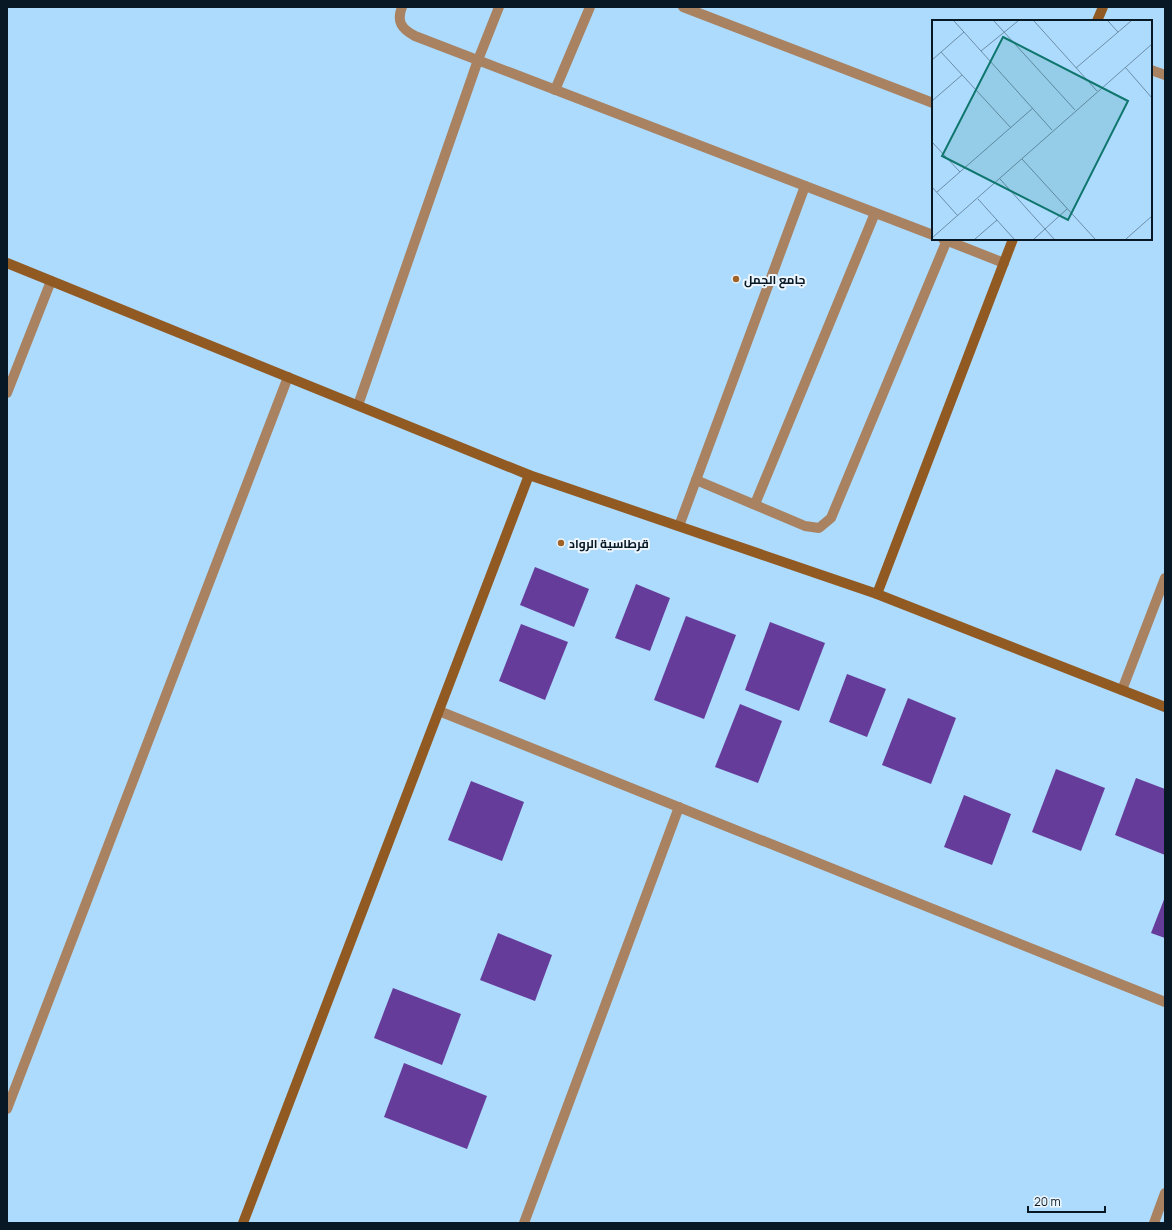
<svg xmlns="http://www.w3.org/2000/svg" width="1172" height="1230" font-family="Manrope,Cairo,sans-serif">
<rect width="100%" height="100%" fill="#addbfd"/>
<g fill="#663c9a">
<polygon points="535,567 589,589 574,627 520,605"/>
<polygon points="636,584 670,598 650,651 615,638"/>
<polygon points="686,616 736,635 704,719 654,700"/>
<polygon points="770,622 825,643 799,711 745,690"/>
<polygon points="521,624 568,642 545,700 499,681"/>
<polygon points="847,674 886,689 867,737 829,722"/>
<polygon points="908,698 956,718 931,784 882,765"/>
<polygon points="740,704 782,721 758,783 715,767"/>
<polygon points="1056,769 1105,788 1081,851 1032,832"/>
<polygon points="1136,778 1165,789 1165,855 1115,835"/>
<polygon points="471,781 524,802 502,861 448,840"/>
<polygon points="964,795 1011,814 992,865 944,847"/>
<polygon points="1165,897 1165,938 1151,933"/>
<polygon points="498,933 552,955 535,1001 480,980"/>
<polygon points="393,988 461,1014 442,1065 374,1038"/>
<polygon points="404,1063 487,1096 467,1149 384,1117"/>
</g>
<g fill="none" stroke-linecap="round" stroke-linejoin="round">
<g stroke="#a98262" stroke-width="10">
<path d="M402,7C396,22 402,29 415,36L933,235"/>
<polyline points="683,7 933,103"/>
<polyline points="555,90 590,7"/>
<polyline points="943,239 1004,263"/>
<polyline points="358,405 478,60 499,7"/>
<polyline points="696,480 805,526 819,528 831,518 947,240"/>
<polyline points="755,504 875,213"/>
<polyline points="679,526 805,186"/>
</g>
<g stroke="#a98262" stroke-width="10">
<polyline points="1151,70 1165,75"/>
<polyline points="7,393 51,281"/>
<polyline points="1122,690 1165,578"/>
<polyline points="439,711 1165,1002"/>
<polyline points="7,1109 288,377"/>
<polyline points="524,1223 679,807"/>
<polyline points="1154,1223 1165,1193"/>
</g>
<g stroke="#925a23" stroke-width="10">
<polyline points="1097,21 1103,7"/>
<polyline points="7,263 529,475 877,594 1165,707"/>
<polyline points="877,594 1013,239"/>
<polyline points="243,1223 529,475"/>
</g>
</g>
<g fill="#a06327" stroke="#edf6fe" stroke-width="1.5">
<circle cx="736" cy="279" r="4"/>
<circle cx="561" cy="543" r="4"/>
</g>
<g text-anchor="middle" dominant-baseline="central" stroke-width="4" stroke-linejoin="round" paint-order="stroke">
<g font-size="12" font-weight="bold" fill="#081925" stroke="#edf6fe" text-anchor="start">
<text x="744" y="279">جامع الجمل</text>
<text x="569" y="543">قرطاسية الرواد</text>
</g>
</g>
<g transform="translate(932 20)">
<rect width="220" height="220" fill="#addbfd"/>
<path fill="none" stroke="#6b8da7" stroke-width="1" d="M22,1L120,110M62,1L143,90M102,1L165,71M176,1L186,12M49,31L86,1M9,32L79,108M0,40L32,12M193,47L220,78M144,48L199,1M0,81L30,55M0,122L28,152M90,139L163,219M68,159L122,219M0,167L26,196M5,172L101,88M46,179L82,219M0,218L220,24M43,219L65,200M102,219L135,189M194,219L220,196"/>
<path fill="#0f766e" fill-opacity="0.15" stroke="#0f766e" stroke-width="2" d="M71,17L196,81L136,200L10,136Z"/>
<rect width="220" height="220" fill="none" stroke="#081925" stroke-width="2"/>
</g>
<rect width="1172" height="1230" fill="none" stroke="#081925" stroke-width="16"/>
<path d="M1028 1206v6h77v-6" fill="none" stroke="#081925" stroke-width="2"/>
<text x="1034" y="1206" font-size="12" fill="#081925" stroke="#edf6fe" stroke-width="3" paint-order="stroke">20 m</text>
</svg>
